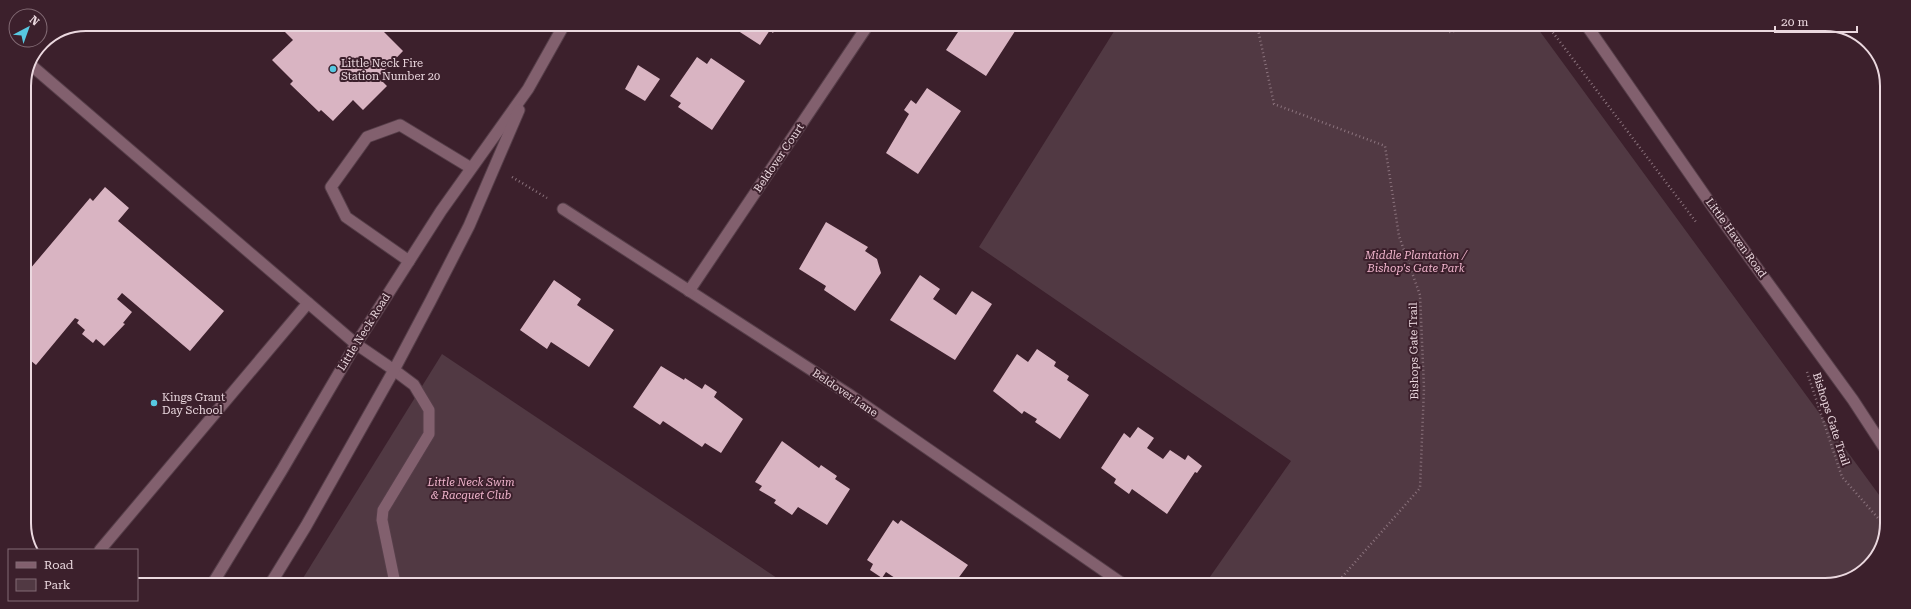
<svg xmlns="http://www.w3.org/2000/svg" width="1911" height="609" font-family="'Roboto Serif',serif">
<rect width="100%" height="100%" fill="#3c202c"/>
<g fill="#513943">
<polygon points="1118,25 1536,26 1885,503 1885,539 1863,572 1826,585 1205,584 1291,461 979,247"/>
<polygon points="442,354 786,584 300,583"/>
</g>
<g fill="#d9b4c2">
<polygon points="277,24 325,24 328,27 331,24 376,24 403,51 378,77 387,86 363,110 353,100 333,121 321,110 319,112 290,84 293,81 272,60 293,40"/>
<polygon points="729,25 777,25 773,33 770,30 760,45"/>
<polygon points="967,25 1019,25 986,76 946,50 962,26 966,28"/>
<polygon points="1029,25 1038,25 1036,29"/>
<polygon points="697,57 707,64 711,58 745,81 712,130 678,107 681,103 670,96"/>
<polygon points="638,65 660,79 645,101 625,89"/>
<polygon points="927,88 961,111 918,174 886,153 909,114 904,110 911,100 916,104"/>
<polygon points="105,187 129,208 118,221 224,311 190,351 122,293 117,299 132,312 123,323 125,324 104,346 96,339 93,343 82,334 85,330 77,323 79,320 75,318 36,365 24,355 24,276 90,198 93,201"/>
<polygon points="826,222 868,247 865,251 877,259 881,273 855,311 824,290 826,286 799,269"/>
<polygon points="920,275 940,289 933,299 956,315 972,291 992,304 955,360 890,320"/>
<polygon points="554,280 581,299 577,305 614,330 589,367 551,342 547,349 520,330"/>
<polygon points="1037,349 1056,362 1054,366 1069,376 1067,380 1089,395 1060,439 1035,422 1037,419 1024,411 1022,414 993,391 1017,354 1028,362"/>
<polygon points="661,366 684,380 685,378 702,389 705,384 717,392 714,397 743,419 721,453 705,443 702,447 663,421 660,425 633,407"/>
<polygon points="1138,427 1154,438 1147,448 1163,459 1170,450 1185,460 1188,455 1202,466 1197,473 1195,472 1167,514 1132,489 1129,494 1114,483 1116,479 1101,468 1124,433 1130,438"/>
<polygon points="782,441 819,468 821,465 837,476 835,479 850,489 827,525 798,507 792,515 774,503 776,500 759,490 762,486 755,482"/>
<polygon points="893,520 898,524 901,520 968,565 954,584 904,584 886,572 882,578 870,570 873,564 867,560"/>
</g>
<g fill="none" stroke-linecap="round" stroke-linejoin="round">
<g stroke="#563e49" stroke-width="13">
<g id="service">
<polyline points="32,66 356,344"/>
<polyline points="409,261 346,217 331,187 367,137 400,125 471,168"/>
<polyline points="394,370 414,385 429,410 429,434 383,510 382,520 395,583"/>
<polyline points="100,550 308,303"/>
</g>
</g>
<g stroke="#563e49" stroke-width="13">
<g id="minor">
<polyline points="1587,26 1717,213 1853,400 1885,449"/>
<polyline points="563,209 850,395 1123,584"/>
<polyline points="689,291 868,25"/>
<polyline points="356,344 394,370"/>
</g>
</g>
<g stroke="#563e49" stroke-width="13">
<g id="tertiary">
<polyline points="213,583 282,470 356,344 441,211 528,89 564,25"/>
<polyline points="271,583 306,526 394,370 431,300 469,226 519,110"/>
</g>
</g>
<g stroke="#8c747e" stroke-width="2.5" stroke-dasharray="1 3" stroke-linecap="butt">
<polyline points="1257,25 1274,104 1385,146 1399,236 1420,295 1424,388 1420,488 1336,584"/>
<polyline points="1444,26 1449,32 1483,26"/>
<polyline points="1548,26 1696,222"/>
<polyline points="512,177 547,198"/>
<polyline points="1807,372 1842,477 1885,526"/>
</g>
<use href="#service" stroke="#82606e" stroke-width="11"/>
<use href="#minor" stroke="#82606e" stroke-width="11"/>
<use href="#tertiary" stroke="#82606e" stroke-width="11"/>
</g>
<g fill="#57c9e2" stroke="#3c202c" stroke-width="1.5">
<circle cx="333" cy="69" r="4"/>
<circle cx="154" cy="403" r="4"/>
</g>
<g text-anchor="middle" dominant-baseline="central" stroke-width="4" stroke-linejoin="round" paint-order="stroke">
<g font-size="11" fill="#ebd8df" stroke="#3c202c" text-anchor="start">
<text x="341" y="63">Little Neck Fire<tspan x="341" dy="13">Station Number 20</tspan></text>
<text x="162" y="397">Kings Grant<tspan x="162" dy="13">Day School</tspan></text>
</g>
<g font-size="11" fill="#ebd8df" stroke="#3c202c">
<text transform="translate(779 158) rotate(-56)">Beldover Court</text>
<text transform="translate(1736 238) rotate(54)">Little Haven Road</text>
<text transform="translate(364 332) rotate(-58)">Little Neck Road</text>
<text transform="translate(1414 351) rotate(-91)">Bishops Gate Trail</text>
<text transform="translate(845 393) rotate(34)">Beldover Lane</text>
<text transform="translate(1831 419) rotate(72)">Bishops Gate Trail</text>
</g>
<g font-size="11" font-style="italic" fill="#f1b5cd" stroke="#3c202c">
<text x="1416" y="255">Middle Plantation /<tspan x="1416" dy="13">Bishop's Gate Park</tspan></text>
<text x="471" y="482">Little Neck Swim<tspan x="471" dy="13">&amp; Racquet Club</tspan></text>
</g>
</g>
<path d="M0 0H1911V609H0ZM86 31H1825A55 55 0 0 1 1880 86V523A55 55 0 0 1 1825 578H86A55 55 0 0 1 31 523V86A55 55 0 0 1 86 31Z" fill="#3c202c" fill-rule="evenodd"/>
<path fill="none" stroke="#ebd8df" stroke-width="2" d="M86 31H1825A55 55 0 0 1 1880 86V523A55 55 0 0 1 1825 578H86A55 55 0 0 1 31 523V86A55 55 0 0 1 86 31Z"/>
<rect x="8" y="549" width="130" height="52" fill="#3c202c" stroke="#826a74"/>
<rect x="16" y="562" width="20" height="6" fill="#82606e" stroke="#826a74"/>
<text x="44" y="569" font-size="12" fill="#ebd8df">Road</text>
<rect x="16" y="579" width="20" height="12" fill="#513943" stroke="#826a74"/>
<text x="44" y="589" font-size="12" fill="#ebd8df">Park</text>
<g transform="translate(28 28) rotate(41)"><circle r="19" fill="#3c202c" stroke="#826a74"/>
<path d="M0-3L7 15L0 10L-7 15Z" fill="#57c9e2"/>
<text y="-6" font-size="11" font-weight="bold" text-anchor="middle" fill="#ebd8df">N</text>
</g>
<path d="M1775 26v6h82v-6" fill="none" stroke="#ebd8df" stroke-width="2"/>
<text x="1781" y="26" font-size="12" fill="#ebd8df" stroke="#3c202c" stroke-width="3" paint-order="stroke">20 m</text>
</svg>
